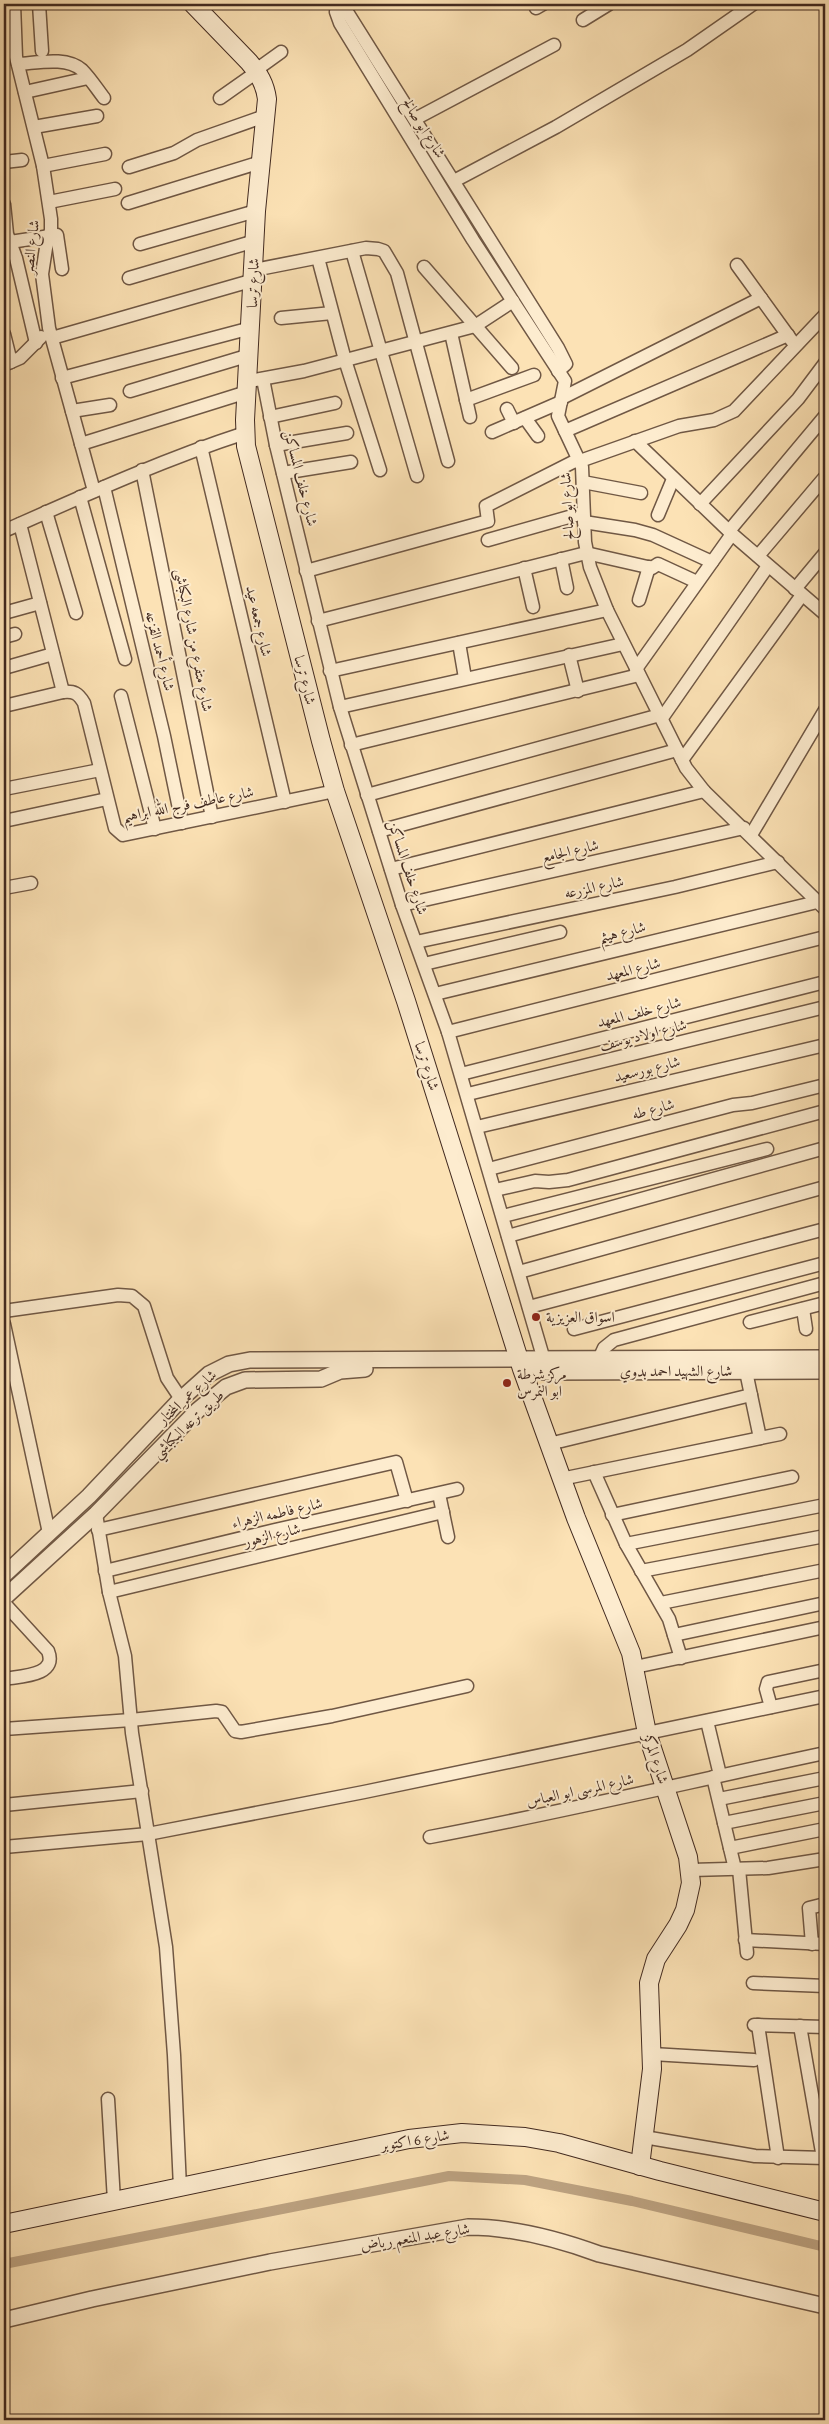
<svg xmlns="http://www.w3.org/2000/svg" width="829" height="2424" font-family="Alegreya,Amiri,serif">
<rect width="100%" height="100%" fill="#fce2b5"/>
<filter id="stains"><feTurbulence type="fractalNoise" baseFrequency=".004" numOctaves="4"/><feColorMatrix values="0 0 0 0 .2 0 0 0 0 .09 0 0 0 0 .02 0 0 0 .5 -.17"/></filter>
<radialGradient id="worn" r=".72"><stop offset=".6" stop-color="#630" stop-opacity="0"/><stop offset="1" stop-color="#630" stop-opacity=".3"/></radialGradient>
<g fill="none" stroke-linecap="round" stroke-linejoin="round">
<polyline stroke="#bda382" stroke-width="10" points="4,2264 449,2176 525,2180 632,2201 825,2247"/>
<g stroke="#705845" stroke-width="15">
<g id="minor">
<polyline points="14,4 16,57 43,166 51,219 51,230 46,248 42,274 49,328 94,491"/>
<polyline points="39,4 42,51"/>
<polyline points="337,4 336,12 340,23 473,240 565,381 558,416 582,467 585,542 590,567 607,610 686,768 704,791 825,909"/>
<polyline points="342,4 558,348 566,364 558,371"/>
<polyline points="536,8 543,4"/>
<polyline points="583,20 609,4"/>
<path d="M18,64C37,63 66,56 82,70C90,78 97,89 104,98"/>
<polyline points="256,70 281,52"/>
<polyline points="25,92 88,78"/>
<polyline points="220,98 257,72"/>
<polyline points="415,119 554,45"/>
<polyline points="34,127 97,116"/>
<polyline points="4,162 22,160"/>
<polyline points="43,166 105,154"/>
<polyline points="129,167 174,153 197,140 265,116"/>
<polyline points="454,181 556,127 687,50 753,4"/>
<polyline points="49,202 115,189"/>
<polyline points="128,203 261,162"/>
<polyline points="4,204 7,234 16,258 36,343"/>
<polyline points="10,242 57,235 62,269"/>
<polyline points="140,244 256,211"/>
<polyline points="352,251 417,476"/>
<polyline points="318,258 345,360 380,470"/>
<polyline points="737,265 792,341"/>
<polyline points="424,267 512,368"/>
<polyline points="254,270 366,248 378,249 384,251 397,273 448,461"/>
<polyline points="129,278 255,241"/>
<polyline points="281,318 332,313"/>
<polyline points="451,333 470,417"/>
<polyline points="4,334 11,362"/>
<polyline points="52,338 254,280"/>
<polyline points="4,365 20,358 41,337"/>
<polyline points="62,378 251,328"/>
<polyline points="263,379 276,445 340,707 402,905 448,1032 544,1360"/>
<polyline points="255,380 304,371 475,326 513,301"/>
<polyline points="130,391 250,355"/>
<polyline points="562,398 761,298"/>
<polyline points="466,400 534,375"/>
<polyline points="507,409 514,423"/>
<polyline points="72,411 110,405"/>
<polyline points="270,417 335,403"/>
<polyline points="525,418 538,436"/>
<polyline points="565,431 788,335"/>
<polyline points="492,432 561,402"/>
<polyline points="635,441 732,534 825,614"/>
<polyline points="81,444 247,392"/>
<polyline points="276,445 347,433"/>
<polyline points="201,447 285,802"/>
<polyline points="580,461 679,426 714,420 734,411 825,315"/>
<polyline points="142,470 212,817"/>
<polyline points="283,473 351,462"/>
<polyline points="583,482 641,493"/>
<polyline points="104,487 164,736 182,823"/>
<polyline points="80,497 125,659"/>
<polyline points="700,504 798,399 825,363"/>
<polyline points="46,512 76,613"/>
<polyline points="658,515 673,479"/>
<polyline points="584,522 635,530 653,535 712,562"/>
<polyline points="20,524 63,692"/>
<path d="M4,531C83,496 162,460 245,433"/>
<polyline points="729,531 825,416"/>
<polyline points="488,540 583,513"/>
<polyline points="758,556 825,477"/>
<polyline points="561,559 567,588"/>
<polyline points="524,568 533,607"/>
<polyline points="306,571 488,521 486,506 579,459"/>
<polyline points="795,589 825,553"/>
<polyline points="639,600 649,567"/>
<polyline points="4,613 40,603"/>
<polyline points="318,621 586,553 652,568 658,564 697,582"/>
<polyline points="4,637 15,634"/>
<polyline points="459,643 465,678"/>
<polyline points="569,655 578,691"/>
<polyline points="4,668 53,654"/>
<polyline points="636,669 732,534"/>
<polyline points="330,671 607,610"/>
<polyline points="121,696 155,829"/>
<path d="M4,706L63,692C74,691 78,693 84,703L115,828L123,835L335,791"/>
<polyline points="340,707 623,644"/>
<polyline points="662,718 768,566"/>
<polyline points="351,745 639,675"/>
<polyline points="682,760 802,595"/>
<polyline points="4,789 100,770"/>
<polyline points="367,795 660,715"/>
<polyline points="4,821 107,799"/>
<polyline points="379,831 677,750"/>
<polyline points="751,835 825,710"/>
<polyline points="391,869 704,791"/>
<polyline points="4,888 31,883"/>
<polyline points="402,905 744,828"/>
<polyline points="416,942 675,887 778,862"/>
<polyline points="424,964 560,932"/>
<polyline points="435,994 817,902"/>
<polyline points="448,1032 825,937"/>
<polyline points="461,1074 825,982"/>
<polyline points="468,1094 825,1007"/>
<polyline points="477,1127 825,1045"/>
<polyline points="489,1169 733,1105 752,1103 825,1085"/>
<polyline points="495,1190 535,1181 549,1182 568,1180 825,1111"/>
<polyline points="503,1216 767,1149"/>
<polyline points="508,1236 825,1148"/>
<polyline points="519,1272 825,1187"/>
<polyline points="529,1307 825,1229"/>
<polyline points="803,1309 806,1329"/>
<polyline points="4,1311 118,1295 132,1296 144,1306 167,1378 181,1399"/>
<polyline points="750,1322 825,1303"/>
<polyline points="4,1324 49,1533"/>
<polyline points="574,1329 825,1263"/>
<polyline points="599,1359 604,1348 614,1340 825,1283"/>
<polyline points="744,1362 760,1438"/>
<polyline points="549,1444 751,1395"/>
<polyline points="594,1472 626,1544 669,1619 681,1658"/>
<polyline points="561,1479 780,1434"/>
<polyline points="439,1494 448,1537"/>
<polyline points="96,1514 109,1592 125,1656 132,1733 166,1947 174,2055 180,2188"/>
<polyline points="612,1515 792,1477"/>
<polyline points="98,1530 396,1462 407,1501"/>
<polyline points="626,1544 825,1505"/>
<polyline points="105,1571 275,1530 457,1489"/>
<polyline points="641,1571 825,1536"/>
<polyline points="109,1592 443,1512"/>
<path d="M4,1603L48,1651C58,1676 21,1676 4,1679"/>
<polyline points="661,1603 825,1570"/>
<polyline points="674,1635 825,1603"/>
<polyline points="635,1667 825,1627"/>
<polyline points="771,1707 766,1689 768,1682 825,1670"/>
<polyline points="707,1721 720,1775"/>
<polyline points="4,1729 131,1720 216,1711 222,1712 235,1731 241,1732 332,1716 467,1686"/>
<polyline points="713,1777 735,1869"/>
<polyline points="719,1799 825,1778"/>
<polyline points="4,1805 142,1791"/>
<polyline points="724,1823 825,1803"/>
<path d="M430,1837C563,1812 693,1781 825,1753"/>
<polyline points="4,1847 148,1834 364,1792 825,1696"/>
<polyline points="730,1848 825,1829"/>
<polyline points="739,1869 747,1953"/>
<polyline points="691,1870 768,1868 825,1859"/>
<polyline points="745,1940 825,1944"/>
<polyline points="812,1944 809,1908 825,1904"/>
<polyline points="753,1983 825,1986"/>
<polyline points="754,2025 825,2027"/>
<polyline points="758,2025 778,2158"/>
<polyline points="800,2026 823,2158"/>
<polyline points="652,2054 754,2060"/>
<polyline points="108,2099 114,2201"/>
<polyline points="644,2137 755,2156 825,2158"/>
</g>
</g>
<g stroke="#705845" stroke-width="18">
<g id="tertiary">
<polyline points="536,1360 538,1368 542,1372 825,1371"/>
<polyline points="4,1575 89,1496 181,1399 209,1374 229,1364 250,1360 825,1358"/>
<polyline points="4,1598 96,1514 198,1410 226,1387 245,1380 321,1379 340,1371 365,1369"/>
<path d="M4,2320L92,2299L270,2262L468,2227C512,2227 558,2239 599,2254L825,2306"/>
</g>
</g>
<g stroke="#422a20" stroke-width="20">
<g id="secondary">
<path d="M193,4L249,62C259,74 265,84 267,99L256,211L245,420L246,446L321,741L335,791L406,1001L522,1369L576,1518L631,1653L647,1733L688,1857L691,1883L685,1910L678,1925L656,1959L649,1983L652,2069L640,2166"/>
<polyline points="4,2224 409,2139 462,2133 525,2137 559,2143 660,2171 825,2212"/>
</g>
</g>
<use href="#minor" stroke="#fdeccf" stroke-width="12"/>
<use href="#tertiary" stroke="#fdeccf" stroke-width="15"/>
<use href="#secondary" stroke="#fdeccf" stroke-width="18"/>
</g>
<g fill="#8f2418" stroke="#fdeccf" stroke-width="2">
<circle cx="536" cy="1317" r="5"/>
<circle cx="507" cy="1383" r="5"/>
</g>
<g text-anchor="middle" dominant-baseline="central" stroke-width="4" stroke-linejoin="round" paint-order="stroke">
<g font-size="15" fill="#422a20" stroke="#fdeccf">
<text transform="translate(424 128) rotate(58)">شارع ابو صالح</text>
<text transform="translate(31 247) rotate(-83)">شارع النصر</text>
<text transform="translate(253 283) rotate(-88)">شارع ترسا</text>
<text transform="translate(301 478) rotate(76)">شارع خلف المساكن</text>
<text transform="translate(567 506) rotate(-93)">شارع ابو صالح</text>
<text transform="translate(259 621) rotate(77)">شارع جمعه عيد</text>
<text transform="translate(194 640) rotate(79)">شارع متفرع من شارع البكباشى</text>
<text transform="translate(160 651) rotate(76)">شارع أحمد القزعه</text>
<text transform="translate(305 680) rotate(76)">شارع ترسا</text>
<text transform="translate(188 804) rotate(-11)">شارع عاطف فرج الله ابراهيم</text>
<text transform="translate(570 851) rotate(-13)">شارع الجامع</text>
<text transform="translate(408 867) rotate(72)">شارع خلف المساكن</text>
<text transform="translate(594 887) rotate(-12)">شارع المزرعه</text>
<text transform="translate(622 932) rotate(-14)">شارع هيثم</text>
<text transform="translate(633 969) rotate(-14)">شارع المعهد</text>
<text transform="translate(639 1012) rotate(-14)">شارع خلف المعهد</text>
<text transform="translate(643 1035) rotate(-14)">شارع اولاد يوسف</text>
<text transform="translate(427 1066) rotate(72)">شارع ترسا</text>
<text transform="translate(647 1069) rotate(-14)">شارع بورسعيد</text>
<text transform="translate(653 1109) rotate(-15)">شارع طه</text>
<text x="676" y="1371">شارع الشهيد احمد بدوي</text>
<text transform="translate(187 1397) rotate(-42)">شارع عمر المختار</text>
<text transform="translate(188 1424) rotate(-43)">طريق ترعه البكباشي</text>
<text transform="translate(277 1513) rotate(-13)">شارع فاطمه الزهراء</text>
<text transform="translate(272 1535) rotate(-14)">شارع الزهور</text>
<text transform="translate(656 1759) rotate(72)">شارع المركز</text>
<text transform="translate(580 1790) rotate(-12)">شارع المرسى ابو العباس</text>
<text transform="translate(415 2140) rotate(-9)">شارع 6 اكتوبر</text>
<text transform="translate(415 2237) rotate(-9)">شارع عبد المنعم رياض</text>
</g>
<g font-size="15" fill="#422a20" stroke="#fdeccf" text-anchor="start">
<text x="546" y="1317">اسواق العزيزية</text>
<text x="517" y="1374">مركز شرطة<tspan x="517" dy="17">ابو النمرس</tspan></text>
</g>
</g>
<rect width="829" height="2424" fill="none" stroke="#fce2b5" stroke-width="20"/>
<rect x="5" y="5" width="819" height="2414" fill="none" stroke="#422a20" stroke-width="2.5"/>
<rect x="10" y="10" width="809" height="2404" fill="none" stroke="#422a20"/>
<rect width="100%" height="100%" filter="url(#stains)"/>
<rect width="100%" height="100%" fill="url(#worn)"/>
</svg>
